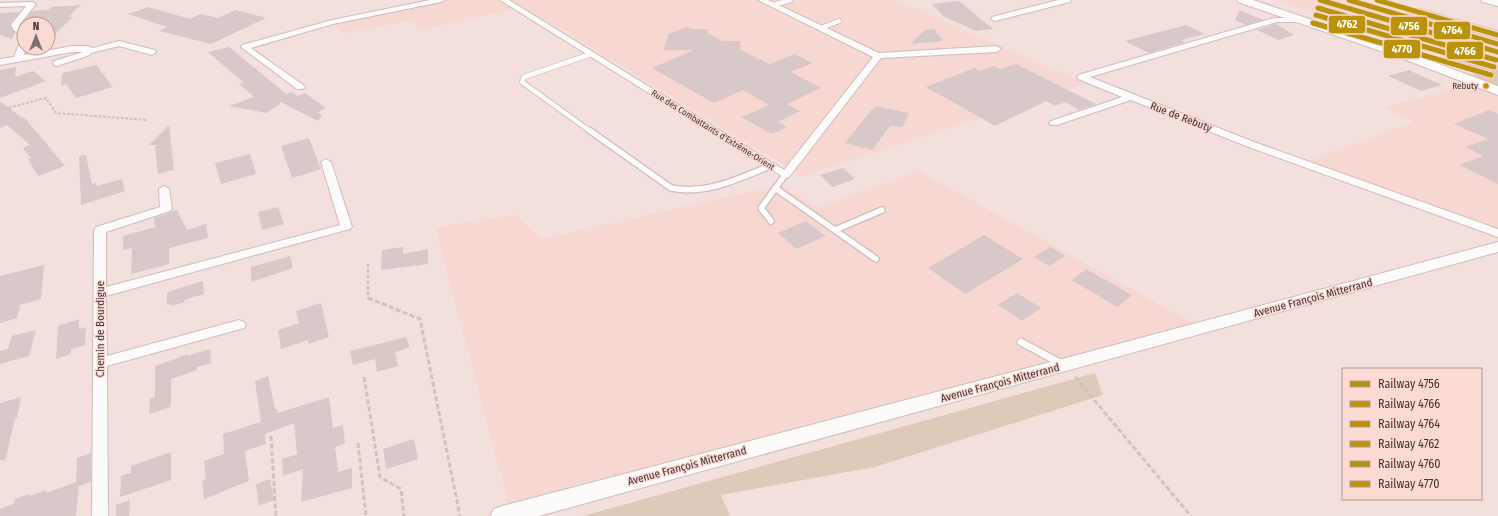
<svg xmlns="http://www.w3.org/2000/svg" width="1498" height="516" font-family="'Fira Sans Condensed',sans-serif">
<rect width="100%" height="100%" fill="#f3e0dd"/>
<g fill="#f6d7d1">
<polygon points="439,0 896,0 1086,84 802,176 571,35 522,7 419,30 414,20 344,33 332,22"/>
<polygon points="1277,0 1339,0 1498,47 1498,68"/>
<polygon points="1477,82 1498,91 1498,230 1306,162 1414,122 1384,108"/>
<polygon points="919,171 1202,328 511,513 435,227 515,215 542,239 781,185 817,208"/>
</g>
<g fill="#dfcab9">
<polygon points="1420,8 1498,30 1498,47 1398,17 1407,12"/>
<polygon points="1449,54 1498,68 1498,86 1473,75 1477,72 1444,60"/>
<polygon points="1095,373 1103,395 875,467 721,495 730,516 583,516"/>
</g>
<g fill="#d8c8c8">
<polygon points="959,1 993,29 976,31 943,16 932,4"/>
<polygon points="81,5 68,17 73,17 48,41 48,24 24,24 24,27 21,25 32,11 48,10 51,7"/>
<polygon points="148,7 190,19 200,14 218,18 236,10 266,18 211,44 159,31 167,27 128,14"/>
<polygon points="1240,10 1263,20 1246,25 1235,20"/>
<polygon points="20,12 10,24 15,33 12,39 0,35 0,13"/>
<polygon points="1275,24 1280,26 1294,35 1279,40 1257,30"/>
<polygon points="1186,25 1205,34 1181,40 1185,42 1149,53 1125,41"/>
<polygon points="687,27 691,29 708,29 707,33 722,41 741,41 740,50 769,64 795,54 812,63 791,72 821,88 787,104 800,111 778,122 787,127 772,134 741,117 769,105 743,90 714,103 652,68 694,50 663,50 669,34"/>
<polygon points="934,29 943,41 910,44 925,30"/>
<polygon points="229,47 286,94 292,92 297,96 305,93 326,108 318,112 322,115 318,121 279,101 280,104 266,113 229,106 254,97 239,84 244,83 208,52"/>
<polygon points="1016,64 1096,104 1079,110 1066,102 1055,106 1046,101 995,126 926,87 974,68 980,71 995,66 1001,69"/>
<polygon points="96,65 113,87 76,98 66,84 61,86 62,73"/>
<polygon points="16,67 15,77 33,71 46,81 0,98 0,70"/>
<polygon points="1409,70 1426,78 1442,85 1421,91 1388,76"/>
<polygon points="0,101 22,118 24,117 65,166 38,176 28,159 31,158 23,148 30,145 7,125 0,128"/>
<polygon points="875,106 909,113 902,127 890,126 872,150 845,143"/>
<polygon points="1489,110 1498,114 1498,184 1459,165 1483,156 1465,147 1488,139 1454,124"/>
<polygon points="169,125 174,170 158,174 155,147 157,145 149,145"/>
<polygon points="309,138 321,169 292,178 281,146"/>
<polygon points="250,154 256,174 221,184 215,163"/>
<polygon points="86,155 92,184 96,183 97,186 122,179 125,191 81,205 79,156"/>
<polygon points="843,168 855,179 832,187 820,175"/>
<polygon points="278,207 284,224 262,230 258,212"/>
<polygon points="177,210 187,230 206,224 208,238 169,248 169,264 131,274 132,248 123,250 123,236 155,227 154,218"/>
<polygon points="806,221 825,236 797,249 778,233"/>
<polygon points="984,235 1023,259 965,294 928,268"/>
<polygon points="403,247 403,254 428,249 428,264 381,270 382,250"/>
<polygon points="1050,247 1065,256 1049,266 1034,257"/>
<polygon points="290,256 293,268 251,282 251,267"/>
<polygon points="44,265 41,299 20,305 17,318 0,323 0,276"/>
<polygon points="1086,269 1132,295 1117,307 1072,280"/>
<polygon points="203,281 204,294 184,300 185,302 171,306 171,304 167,305 167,292"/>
<polygon points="1017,293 1041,308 1022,321 998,305"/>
<polygon points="321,303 329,337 309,344 308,340 281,349 278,330 299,323 296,311"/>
<polygon points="79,319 79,329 86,327 85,345 71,349 71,354 56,359 58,326"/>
<polygon points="36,330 29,356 0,364 0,351 8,349 12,336"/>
<polygon points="406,337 410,347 395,352 398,366 377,372 375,359 353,365 350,351"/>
<polygon points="210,349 211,363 197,367 197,370 171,379 171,407 149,414 150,398 155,397 155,366 188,354 188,356"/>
<polygon points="268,376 275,409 277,409 278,413 329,397 333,428 343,425 345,444 335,447 338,472 352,468 352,488 301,502 303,469 283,476 282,459 297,454 294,423 265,434 266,444 245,451 249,481 204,499 202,481 206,479 204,461 224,454 223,434 261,422 255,381"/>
<polygon points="21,397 17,418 15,419 5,461 0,460 0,403"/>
<polygon points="414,439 418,459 386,469 383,449"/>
<polygon points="171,452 171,480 120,497 121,476 131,473 131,466"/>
<polygon points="91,453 91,482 79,486 76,516 0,516 0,509 14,504 15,499 30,494 30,496 46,490 46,493 76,482 77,458"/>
<polygon points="270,479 274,500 259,506 256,484"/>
<polygon points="130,500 129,516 116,516 116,505"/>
</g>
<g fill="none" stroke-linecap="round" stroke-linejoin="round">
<g stroke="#ccbdbb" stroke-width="6">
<g id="lane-far2">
<polyline points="773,5 790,0"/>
<polyline points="821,28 839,21"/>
<polyline points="590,131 522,82 524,77 591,54"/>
</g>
</g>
<g stroke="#ccbdbb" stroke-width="8">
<g id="lane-far1">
<path d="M589,130L671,188C707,195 737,179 770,166"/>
<polyline points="775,188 876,259"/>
<polyline points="771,221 761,208 785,175"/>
<polyline points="835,230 882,210"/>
</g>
</g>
<g stroke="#ccbdbb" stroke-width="9">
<polyline id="lane" points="1021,342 1062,364"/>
</g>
<g stroke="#ccbdbb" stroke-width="2">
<g id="street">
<polygon points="430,0 445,0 441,2 333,24 251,48 303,85 305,87 303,89 297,89 241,47 242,45 332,20"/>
<polygon points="500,0 509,0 784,170 873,57 758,0 768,0 879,53 997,46 1001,49 997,52 881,58 789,177 785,178"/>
<polygon points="1058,0 1071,0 1070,2 995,21 991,19 992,17"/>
<polygon points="32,2 36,4 19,25 24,29 24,34 14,31 11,25 26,6 0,7 0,3"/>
<polygon points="1274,18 1302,18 1306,20 1302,22 1277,22 1090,77 1254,142 1498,229 1498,237 1246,146 1131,100 1057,125 1051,125 1049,123 1051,121 1122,97 1078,79 1077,77 1078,75"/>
<polygon points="21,39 24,39 24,48 26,48 24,55 72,46 86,46 93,48 119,41 155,50 156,52 152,55 119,46 91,53 90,55 57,66 54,65 53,63 54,61 83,52 72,52 0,65 0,59 14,57"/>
<polygon points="326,159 331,162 352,227 350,229 106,296 107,356 239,320 244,322 246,325 244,328 107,366 108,516 92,516 94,230 96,227 160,207 159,189 164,186 169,189 172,209 170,211 106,232 106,287 340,225 321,162"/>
</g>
</g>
<g stroke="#ccbdbb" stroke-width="2">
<g id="secondary">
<polygon points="1237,0 1253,0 1407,52 1498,86 1498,95 1398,57 1238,2"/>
<polygon points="1481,0 1498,0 1498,6 1482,2"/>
<polygon points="1498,242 1498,252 539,516 490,516 494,509 502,506 1066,358"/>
</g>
</g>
<polyline stroke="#ccc4c3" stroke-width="2" stroke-dasharray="3 1.5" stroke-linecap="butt" points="0,110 46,98 56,113 147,120"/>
<polyline stroke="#ccc4c3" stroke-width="2.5" stroke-dasharray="3.5 2" stroke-linecap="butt" points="368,264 368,298 370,299"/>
<g stroke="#ccc4c3" stroke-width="3" stroke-dasharray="5 2.5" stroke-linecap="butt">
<polyline points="368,298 420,319 460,516"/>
<polyline points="364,377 380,477 401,489 404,516"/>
<polyline points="1075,377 1191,516"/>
<polyline points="271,436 276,516"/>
<polyline points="358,443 366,516"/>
</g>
<use href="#lane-far2" stroke="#fdfafa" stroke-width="4.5"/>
<use href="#lane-far1" stroke="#fdfafa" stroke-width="5.5"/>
<use href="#lane" stroke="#fdfafa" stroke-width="7"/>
<use href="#street" fill="#fdfafa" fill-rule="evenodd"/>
<use href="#secondary" fill="#fdfafa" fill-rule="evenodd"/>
<g stroke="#fcdad4" stroke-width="7">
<polyline id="rail-1" points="1320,0 1498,52"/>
</g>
<g stroke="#fcdad4" stroke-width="7">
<polyline id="rail-2" points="1318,8 1496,60"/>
</g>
<g stroke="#fcdad4" stroke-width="7">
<polyline id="rail-3" points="1349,0 1498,44"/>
</g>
<g stroke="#fcdad4" stroke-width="7">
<polyline id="rail-4" points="1316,15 1494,67"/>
</g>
<g stroke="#fcdad4" stroke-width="7">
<polyline id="rail-5" points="1377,0 1498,35"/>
</g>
<g stroke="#fcdad4" stroke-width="7">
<polyline id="rail-6" points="1313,23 1491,75"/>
</g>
<use href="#rail-1" stroke="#ba930a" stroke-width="5"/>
<use href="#rail-2" stroke="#ba930a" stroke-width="5"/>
<use href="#rail-3" stroke="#ba930a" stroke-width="5"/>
<use href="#rail-4" stroke="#ba930a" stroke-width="5"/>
<use href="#rail-5" stroke="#ba930a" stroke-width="5"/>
<use href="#rail-6" stroke="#ba930a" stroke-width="5"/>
</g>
<circle fill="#c9890c" stroke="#fcdad4" stroke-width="1.5" cx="1486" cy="86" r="3.5"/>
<g text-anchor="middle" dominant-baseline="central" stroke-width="3" stroke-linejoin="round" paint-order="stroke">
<g font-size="9" fill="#403330" stroke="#fcdad4" text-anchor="end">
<text x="1478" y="86">Rebuty</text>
</g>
<g font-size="9" fill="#403330" stroke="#fcdad4">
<text transform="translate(713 130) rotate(32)">Rue des Combattants d'Extrême-Orient</text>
</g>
<g font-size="11" fill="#403330" stroke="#fcdad4">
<text transform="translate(1181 117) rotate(21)">Rue de Rebuty</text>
<text transform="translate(1313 298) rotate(-15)">Avenue François Mitterrand</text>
<text transform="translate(100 329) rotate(-90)">Chemin de Bourdigue</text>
<text transform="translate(1000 383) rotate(-15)">Avenue François Mitterrand</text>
<text transform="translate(687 466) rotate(-15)">Avenue François Mitterrand</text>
</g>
</g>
<g stroke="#fcdad4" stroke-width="1.5">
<rect x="1328" y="15" width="38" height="19" rx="4" fill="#ba930a"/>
<rect x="1390" y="16" width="38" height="20" rx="4" fill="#ba930a"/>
<rect x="1433" y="21" width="38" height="19" rx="4" fill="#ba930a"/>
<rect x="1383" y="39" width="38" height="20" rx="4" fill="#ba930a"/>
<rect x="1446" y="41" width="38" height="19" rx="4" fill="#ba930a"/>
</g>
<g font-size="11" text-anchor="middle" font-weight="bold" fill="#fff">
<text x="1347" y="28">4762</text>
<text x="1409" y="30">4756</text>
<text x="1452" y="34">4764</text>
<text x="1402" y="53">4770</text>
<text x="1465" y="55">4766</text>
</g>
<rect x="1342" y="368" width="140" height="132" fill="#fcdad4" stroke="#b19792"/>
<rect x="1350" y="381" width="20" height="6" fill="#ba930a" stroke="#b19792"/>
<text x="1378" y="388" font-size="12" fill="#403330">Railway 4756</text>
<rect x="1350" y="401" width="20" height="6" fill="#ba930a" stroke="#b19792"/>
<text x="1378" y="408" font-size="12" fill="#403330">Railway 4766</text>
<rect x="1350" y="421" width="20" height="6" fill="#ba930a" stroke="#b19792"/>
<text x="1378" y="428" font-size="12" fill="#403330">Railway 4764</text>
<rect x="1350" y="441" width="20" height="6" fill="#ba930a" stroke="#b19792"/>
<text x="1378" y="448" font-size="12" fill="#403330">Railway 4762</text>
<rect x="1350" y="461" width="20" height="6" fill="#ba930a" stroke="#b19792"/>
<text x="1378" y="468" font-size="12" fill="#403330">Railway 4760</text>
<rect x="1350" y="481" width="20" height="6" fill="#ba930a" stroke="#b19792"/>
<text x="1378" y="488" font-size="12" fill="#403330">Railway 4770</text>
<g transform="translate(36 36)"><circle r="19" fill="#fcdad4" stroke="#b19792"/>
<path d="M0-3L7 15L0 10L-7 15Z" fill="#7f706d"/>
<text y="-6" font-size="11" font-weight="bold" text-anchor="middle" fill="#403330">N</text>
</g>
</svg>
